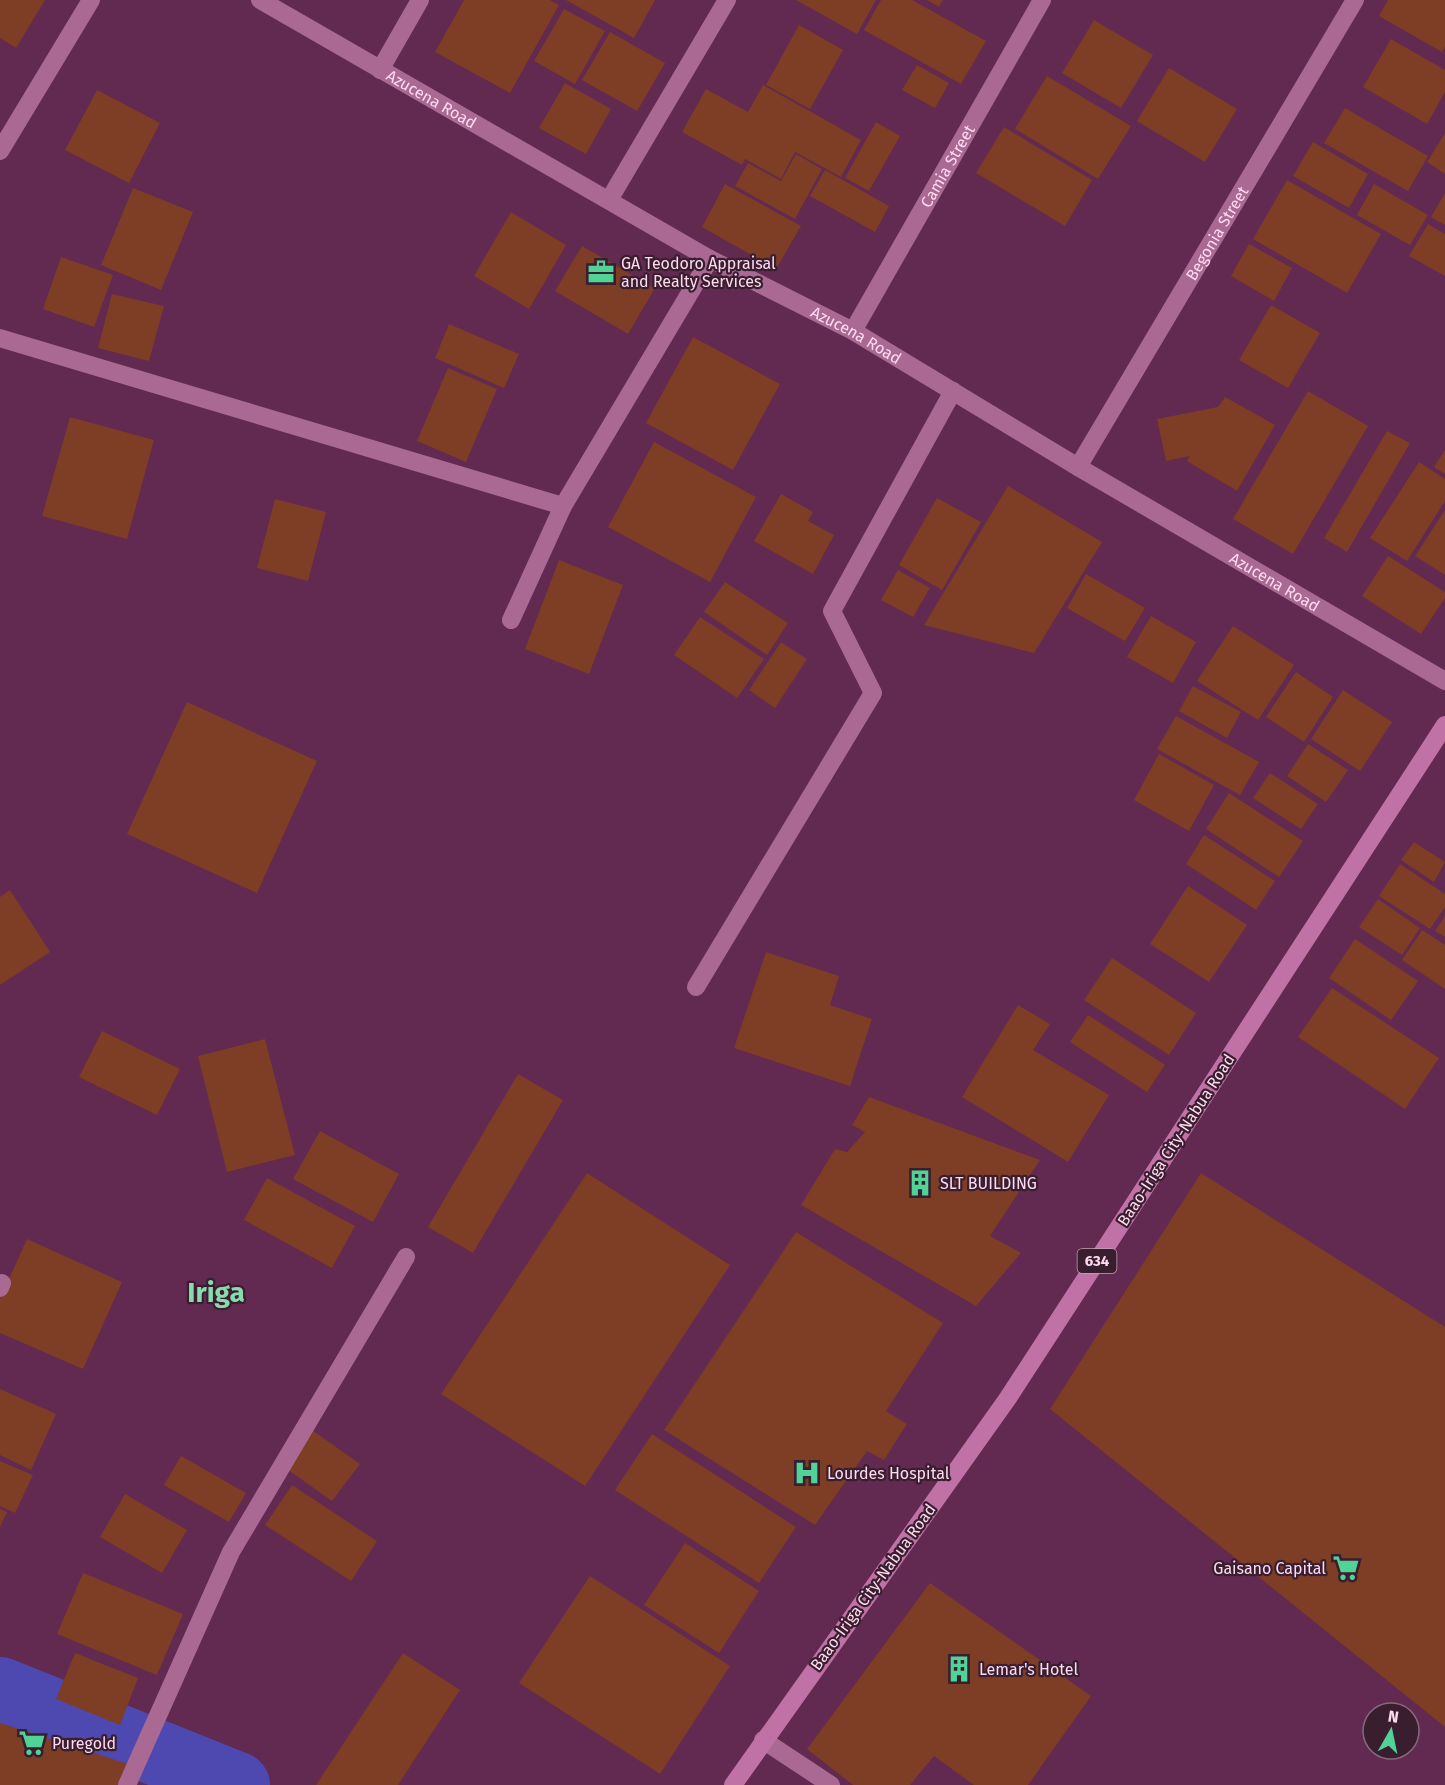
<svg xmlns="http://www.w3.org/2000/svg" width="1445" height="1785" font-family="'Fira Sans',sans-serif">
<rect width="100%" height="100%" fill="#622951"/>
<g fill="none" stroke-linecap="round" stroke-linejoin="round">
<polyline stroke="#4e49b1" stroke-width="66" points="0,1690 237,1785"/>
</g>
<g fill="#7e3d25">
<polygon points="0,0 45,0 16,48 0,38"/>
<polygon points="464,0 550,0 559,5 510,93 435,52"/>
<polygon points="566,0 655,0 634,38"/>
<polygon points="796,0 876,0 857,34"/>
<polygon points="881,0 912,0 986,41 961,84 864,30"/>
<polygon points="927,0 943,0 939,7"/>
<polygon points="1388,0 1445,0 1445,47 1442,52 1379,16"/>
<polygon points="564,9 605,31 575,84 534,61"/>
<polygon points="1094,20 1153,55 1121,108 1062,73"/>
<polygon points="799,25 843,50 810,109 766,85"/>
<polygon points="610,32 665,63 637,111 582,80"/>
<polygon points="1391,39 1445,70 1445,92 1427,124 1363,87"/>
<polygon points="917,65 949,83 935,108 902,90"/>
<polygon points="1169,68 1237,109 1205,162 1137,121"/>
<polygon points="1047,76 1131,126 1098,179 1015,129"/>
<polygon points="565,83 611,109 586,154 539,128"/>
<polygon points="763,85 861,140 841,177 795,152 781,179 745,159 742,165 682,132 706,89 748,112"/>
<polygon points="97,90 160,123 129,183 65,150"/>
<polygon points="1345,108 1428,156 1408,191 1324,143"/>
<polygon points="876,122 900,136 869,191 845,178"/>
<polygon points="1004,127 1092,180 1065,226 976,173"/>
<polygon points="1445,133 1445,174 1427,162"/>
<polygon points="1313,142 1368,174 1349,208 1293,176"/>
<polygon points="796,154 822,169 795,219 735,186 748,163 781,181"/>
<polygon points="825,170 889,206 875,232 810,196"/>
<polygon points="1287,180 1381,234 1347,293 1253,239"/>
<polygon points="725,184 801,226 776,269 702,227"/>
<polygon points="1374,184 1428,215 1410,245 1357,215"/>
<polygon points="133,188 193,212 161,290 101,265"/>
<polygon points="1445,193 1445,225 1431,217"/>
<polygon points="511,212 566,245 529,309 474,276"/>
<polygon points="1428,224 1445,234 1445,276 1409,256"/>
<polygon points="1249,244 1292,268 1274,301 1231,276"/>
<polygon points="582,246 655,288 628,334 555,291"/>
<polygon points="61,257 113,275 94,327 43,309"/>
<polygon points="112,294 164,306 149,361 98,348"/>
<polygon points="1271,305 1320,333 1288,388 1239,360"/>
<polygon points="449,324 519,354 504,388 435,358"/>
<polygon points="693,337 780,384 733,470 646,423"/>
<polygon points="448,368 497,389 466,462 417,441"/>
<polygon points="1308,391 1368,426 1293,554 1233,519"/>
<polygon points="1225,397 1275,425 1237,491 1187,461 1190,456 1166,461 1157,419 1218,407"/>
<polygon points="70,417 154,440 127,539 42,516"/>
<polygon points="1387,431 1410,443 1347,552 1324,538"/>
<polygon points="654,442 756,497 710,582 608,527"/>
<polygon points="1445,450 1445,474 1434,467"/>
<polygon points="1419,462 1445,479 1445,501 1407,561 1370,538"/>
<polygon points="1008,486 1102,542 1034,653 924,625"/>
<polygon points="781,494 813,512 808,521 834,535 813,574 754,541"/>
<polygon points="937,498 981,522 942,590 899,565"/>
<polygon points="275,499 326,512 308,581 257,568"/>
<polygon points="1445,510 1445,575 1415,556"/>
<polygon points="1388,556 1445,592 1445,598 1421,634 1362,596"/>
<polygon points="559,560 623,585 589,674 525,649"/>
<polygon points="898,570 930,588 913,617 881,600"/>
<polygon points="1086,574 1145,608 1125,641 1067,608"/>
<polygon points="725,582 788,623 767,655 704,612"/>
<polygon points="1151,616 1196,642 1173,683 1127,657"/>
<polygon points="700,617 764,659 737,698 674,655"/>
<polygon points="1233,626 1294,665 1258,720 1197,681"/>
<polygon points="781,642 807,659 775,708 749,690"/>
<polygon points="1296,672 1333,697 1304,742 1266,717"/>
<polygon points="1193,686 1241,712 1227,738 1179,711"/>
<polygon points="1343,690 1392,722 1360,771 1311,739"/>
<polygon points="187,702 317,761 257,893 127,834"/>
<polygon points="1176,716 1259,762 1240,795 1157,749"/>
<polygon points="1308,744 1348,770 1326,802 1287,776"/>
<polygon points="1159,754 1214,785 1189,831 1134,800"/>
<polygon points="1270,773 1318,804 1301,829 1253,798"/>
<polygon points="1229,793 1303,841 1279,877 1206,829"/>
<polygon points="1204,835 1275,881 1256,910 1186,864"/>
<polygon points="1414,842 1445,862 1434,882 1401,860"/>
<polygon points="1400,864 1445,894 1445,907 1430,929 1379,896"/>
<polygon points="1188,886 1247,925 1209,982 1150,944"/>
<polygon points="10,890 50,952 0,985 0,897"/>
<polygon points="1378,899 1420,928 1402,955 1359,927"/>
<polygon points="1445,916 1445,937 1435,931"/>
<polygon points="1422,930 1445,945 1445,989 1402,960"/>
<polygon points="1355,939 1418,981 1391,1020 1329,978"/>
<polygon points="766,952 839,976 830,1005 872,1019 850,1086 734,1048"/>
<polygon points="1112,958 1196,1013 1169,1055 1084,1000"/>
<polygon points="1332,988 1439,1058 1405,1109 1298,1037"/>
<polygon points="1018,1005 1050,1024 1033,1050 1109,1095 1068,1162 962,1097"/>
<polygon points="1088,1015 1165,1065 1147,1092 1070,1042"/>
<polygon points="102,1031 180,1069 157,1115 79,1077"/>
<polygon points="265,1039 295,1155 227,1172 198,1056"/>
<polygon points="518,1074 563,1100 473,1253 428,1227"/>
<polygon points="869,1097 1040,1160 990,1236 1021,1253 976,1306 801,1205 835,1149 847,1152 865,1132 852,1125"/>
<polygon points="320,1131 399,1174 373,1222 293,1179"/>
<polygon points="587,1173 730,1265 585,1486 441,1394"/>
<polygon points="1201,1173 1445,1327 1445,1727 1050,1409"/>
<polygon points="267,1178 355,1226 332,1268 244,1220"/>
<polygon points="796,1232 943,1323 886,1411 907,1424 884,1460 867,1451 815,1525 664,1430"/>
<polygon points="27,1239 122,1282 83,1369 0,1333 0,1299"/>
<polygon points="0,1389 56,1414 31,1470 0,1455"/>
<polygon points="312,1430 360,1464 332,1501 284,1467"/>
<polygon points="652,1434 796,1527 759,1583 615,1490"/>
<polygon points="181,1456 246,1493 229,1522 164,1485"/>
<polygon points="0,1461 33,1475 15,1513 0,1506"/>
<polygon points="292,1485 377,1541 351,1581 265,1525"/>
<polygon points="125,1494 187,1530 162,1573 100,1537"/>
<polygon points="0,1509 7,1512 0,1527"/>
<polygon points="685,1543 759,1591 719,1653 644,1605"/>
<polygon points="83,1573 183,1614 157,1675 57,1634"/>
<polygon points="590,1576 730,1666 660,1774 519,1683"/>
<polygon points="930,1583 1091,1696 1028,1785 974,1785 934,1756 910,1785 853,1785 807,1749"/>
<polygon points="75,1653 138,1678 120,1725 56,1699"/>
<polygon points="403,1653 460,1690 398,1785 316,1785"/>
<polygon points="0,1723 128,1764 118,1785 0,1785"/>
</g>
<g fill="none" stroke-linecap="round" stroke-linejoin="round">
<g stroke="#a96993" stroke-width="18">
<path id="s1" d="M260,0L710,259L853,331L1078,467L1445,681"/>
<polyline points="380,70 420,0"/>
<polyline points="0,151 91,0"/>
<polyline points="609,200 727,0"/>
<path id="s2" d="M853,331L1042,0"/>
<polyline points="0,338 563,506"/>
<path id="s3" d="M1078,467L1355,0"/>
<polyline points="511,620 563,506 710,259"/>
<polyline points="696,987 873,693 832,611 953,391"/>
<polyline points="0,1288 2,1283"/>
<polyline points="763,1740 831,1785"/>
<polyline points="127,1785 231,1552 406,1257"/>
</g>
<polyline stroke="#c071a6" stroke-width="18" points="733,1785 1008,1398 1445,725"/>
</g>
<defs>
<g id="office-bare" transform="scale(2.07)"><path d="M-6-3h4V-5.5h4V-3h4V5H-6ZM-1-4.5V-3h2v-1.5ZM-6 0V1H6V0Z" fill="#51d398" stroke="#381e2f" stroke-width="2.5" paint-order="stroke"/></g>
<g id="building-bare" transform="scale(2.07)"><path d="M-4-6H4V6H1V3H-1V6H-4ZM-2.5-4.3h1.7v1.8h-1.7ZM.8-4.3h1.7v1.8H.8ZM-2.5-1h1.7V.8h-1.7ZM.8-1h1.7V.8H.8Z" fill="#51d398" stroke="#381e2f" stroke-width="2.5" paint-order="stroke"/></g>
<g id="hospital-bare" transform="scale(2.07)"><path d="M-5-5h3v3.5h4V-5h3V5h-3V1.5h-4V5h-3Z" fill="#51d398" stroke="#381e2f" stroke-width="2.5" paint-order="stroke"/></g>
<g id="supermarket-bare" transform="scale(2.07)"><path d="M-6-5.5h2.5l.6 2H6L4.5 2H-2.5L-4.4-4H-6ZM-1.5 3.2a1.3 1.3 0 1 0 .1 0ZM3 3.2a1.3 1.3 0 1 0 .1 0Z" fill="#51d398" stroke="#381e2f" stroke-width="2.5" paint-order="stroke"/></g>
</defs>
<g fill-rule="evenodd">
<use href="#office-bare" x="601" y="272"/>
<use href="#building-bare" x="920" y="1183"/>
<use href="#hospital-bare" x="807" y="1473"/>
<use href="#supermarket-bare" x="1346" y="1568"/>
<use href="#building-bare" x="959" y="1669"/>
<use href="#supermarket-bare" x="32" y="1743"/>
</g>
<g text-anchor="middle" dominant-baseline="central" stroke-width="4.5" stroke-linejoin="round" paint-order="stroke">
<rect fill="#381e2f" stroke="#c3a2b6" stroke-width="1.5" x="1077.5" y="1249" width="39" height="24" rx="4.5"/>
<g font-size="15" font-weight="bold" fill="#fedaf0">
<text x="1097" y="1261">634</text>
</g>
<g font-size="16" fill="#fedaf0" stroke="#381e2f">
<text stroke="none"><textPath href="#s1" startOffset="198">Azucena Road</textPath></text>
<text stroke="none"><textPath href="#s2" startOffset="190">Camia Street</textPath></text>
<text stroke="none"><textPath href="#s3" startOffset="272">Begonia Street</textPath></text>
<text stroke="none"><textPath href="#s1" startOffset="684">Azucena Road</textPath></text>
<text stroke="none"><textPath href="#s1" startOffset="1170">Azucena Road</textPath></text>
<text transform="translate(1176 1140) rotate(-57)">Baao-Iriga City-Nabua Road</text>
<text transform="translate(873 1587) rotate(-54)">Baao-Iriga City-Nabua Road</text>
</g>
<g font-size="16" fill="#fedaf0" stroke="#381e2f" text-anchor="start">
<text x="621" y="263">GA Teodoro Appraisal<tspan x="621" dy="18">and Realty Services</tspan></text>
<text x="940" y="1183">SLT BUILDING</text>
<text x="827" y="1473">Lourdes Hospital</text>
<text x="1326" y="1568" text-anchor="end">Gaisano Capital</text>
<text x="979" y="1669">Lemar's Hotel</text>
<text x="52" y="1743">Puregold</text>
</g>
<g font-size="28" font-weight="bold" fill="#89daaf" stroke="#381e2f">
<text x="216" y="1292">Iriga</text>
</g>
</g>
<g transform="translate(1391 1731) rotate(9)"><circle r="28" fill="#381e2f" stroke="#87697c" stroke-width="1.5"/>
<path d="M0-4.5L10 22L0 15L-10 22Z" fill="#51d398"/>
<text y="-9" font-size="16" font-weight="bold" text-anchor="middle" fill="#fedaf0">N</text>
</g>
</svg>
